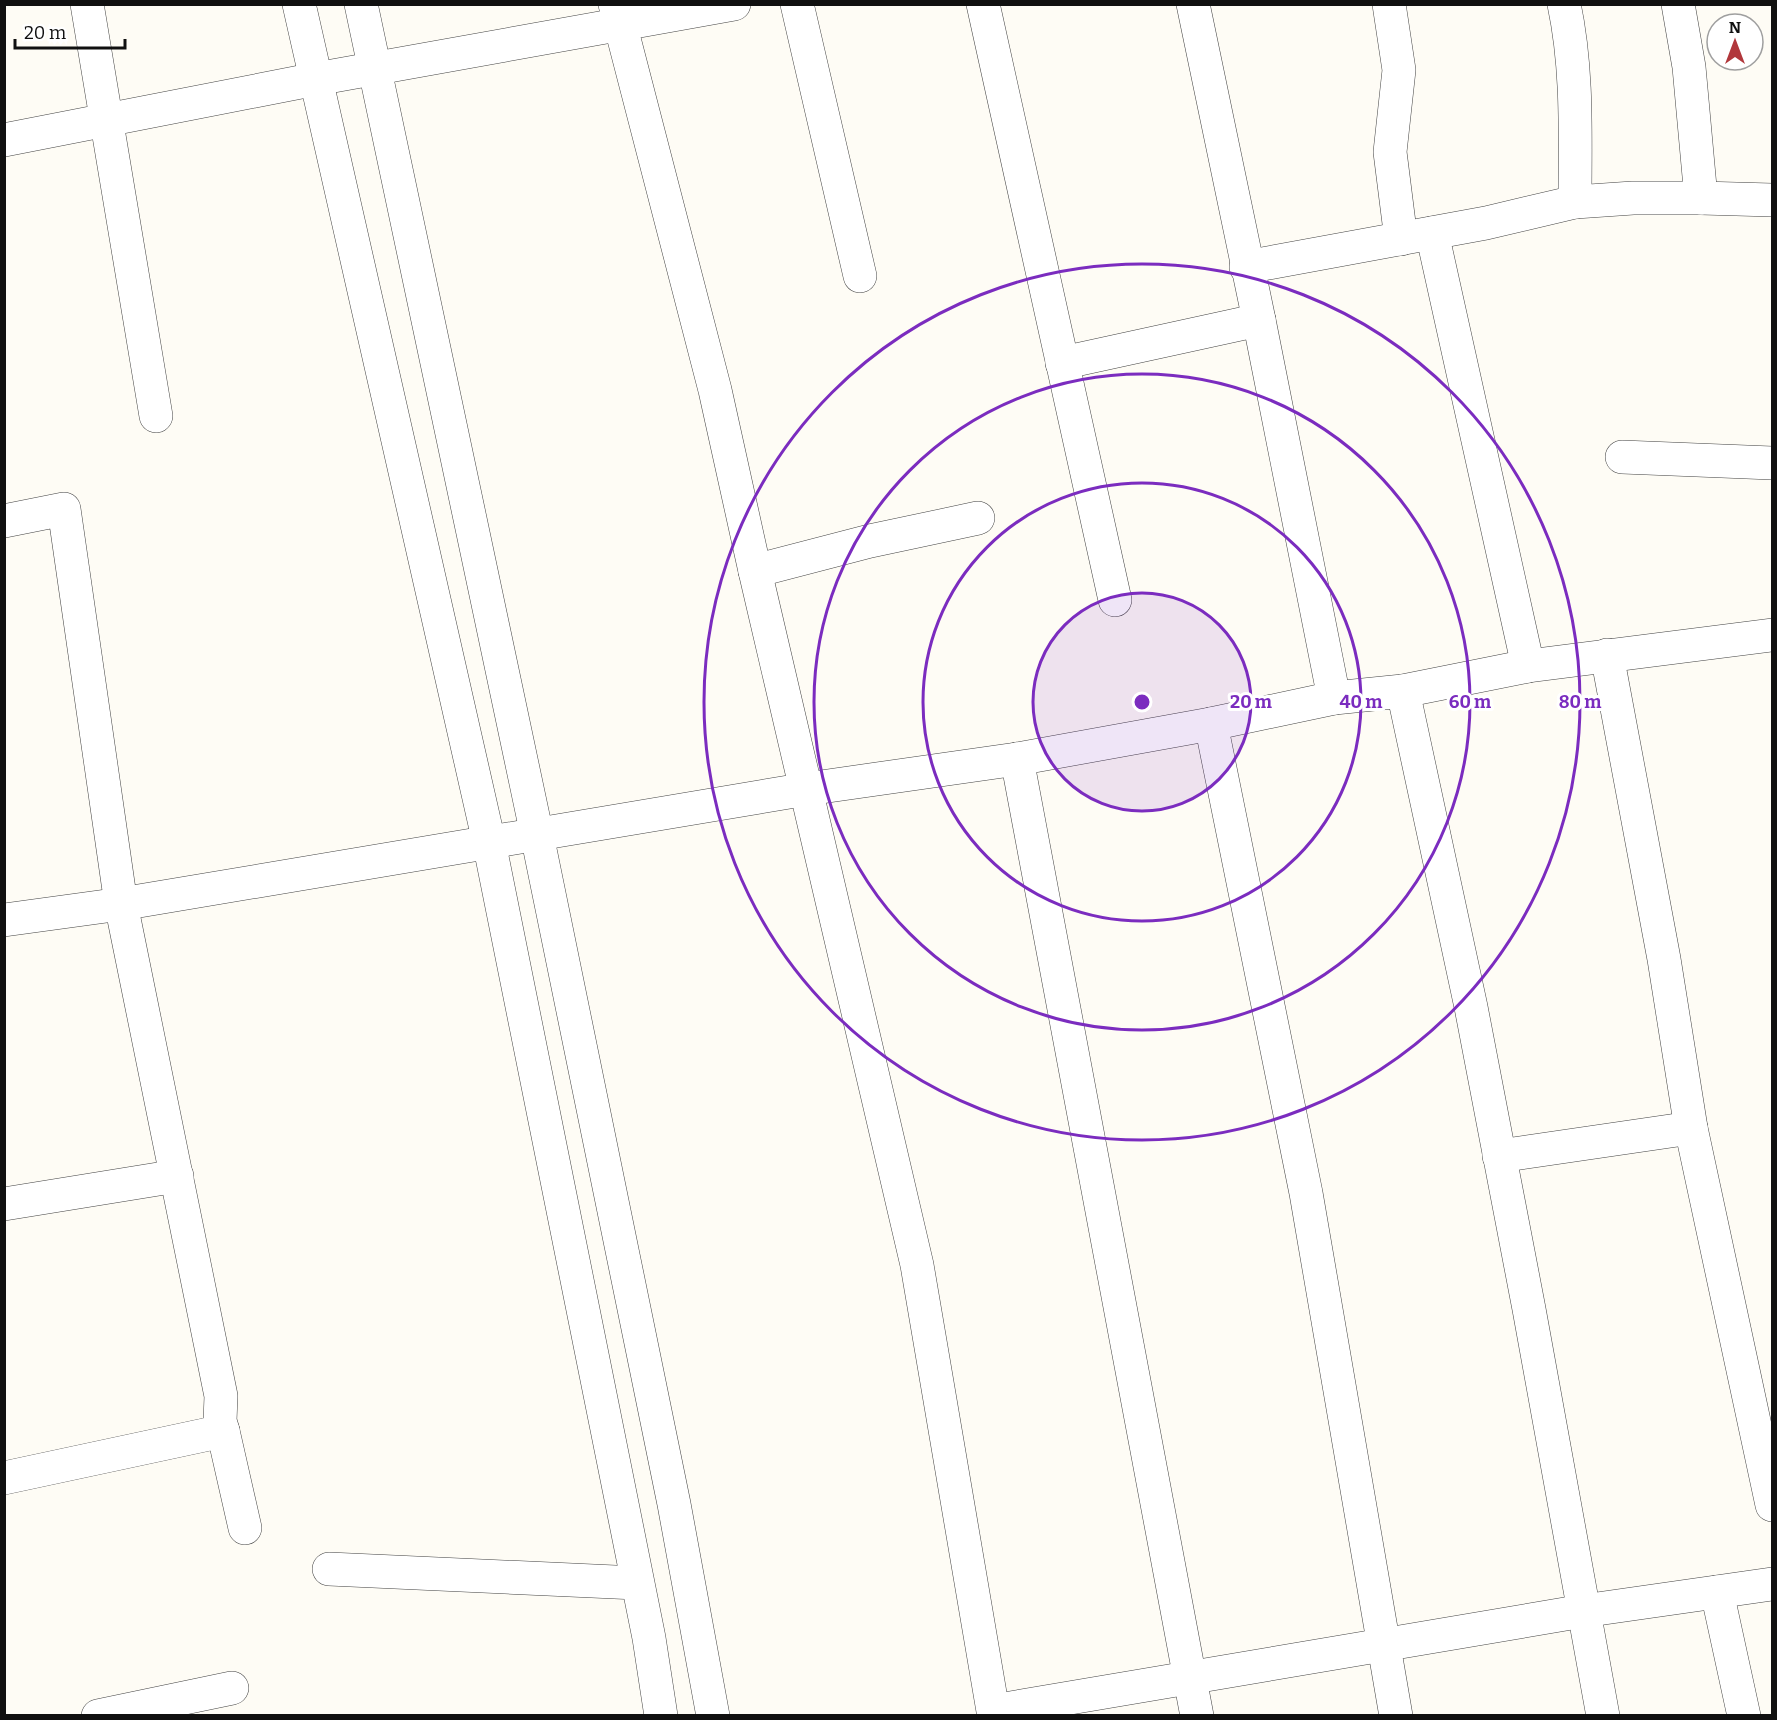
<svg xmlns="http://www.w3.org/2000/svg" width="1777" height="1720" font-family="Bitter,serif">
<rect width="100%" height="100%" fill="#fefcf5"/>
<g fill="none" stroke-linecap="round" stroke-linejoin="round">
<g stroke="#434343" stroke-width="34">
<g id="minor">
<polyline points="87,4 156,416"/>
<polyline points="299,4 489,842 649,1638 661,1716"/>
<polyline points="361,4 537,835 674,1504 713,1716"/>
<polyline points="615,4 715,390 755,571 917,1265 993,1711 1583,1611 1772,1584"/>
<polyline points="797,4 860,276"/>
<polyline points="983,4 1115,600"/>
<polyline points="1193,4 1259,320 1334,698"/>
<polyline points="1389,4 1399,70 1390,152 1401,239"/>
<path d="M1564,4C1578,70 1575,136 1575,202"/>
<polyline points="1678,4 1689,67 1701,198"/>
<polyline points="4,140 316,79 734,4"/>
<polyline points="1432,233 1528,666"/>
<polyline points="1246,267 1486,223 1575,202 1633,198 1701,198 1772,200"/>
<polyline points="1062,363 1259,320"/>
<polyline points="1622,457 1772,463"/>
<polyline points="4,521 64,509 121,904 221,1396 220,1421 223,1431 4,1478"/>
<polyline points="755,571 870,541 978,518"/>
<polyline points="1607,655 1664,959 1691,1128 1772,1505"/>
<polyline points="1403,691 1471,1007 1529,1309 1603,1716"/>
<polyline points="1211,724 1306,1193 1396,1716"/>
<polyline points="1017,759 1197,1716"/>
<polyline points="4,920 121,904 807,789 1017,759 1211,724 1334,698 1403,691 1528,666 1772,635"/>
<polyline points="1499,1156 1691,1128"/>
<polyline points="4,1204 177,1176"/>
<polyline points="223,1431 245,1528"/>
<polyline points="329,1569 637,1583"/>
<polyline points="1717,1592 1744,1716"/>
<polyline points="98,1716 232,1688"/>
</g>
</g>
<use href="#minor" stroke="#fff" stroke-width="33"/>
</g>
<circle cx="1142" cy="702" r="109" fill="#7b2cbf" fill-opacity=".12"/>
<g fill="none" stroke="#7b2cbf" stroke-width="3">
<circle cx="1142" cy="702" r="109"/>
<circle cx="1142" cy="702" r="219"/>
<circle cx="1142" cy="702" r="328"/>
<circle cx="1142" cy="702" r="438"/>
</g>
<circle cx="1142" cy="702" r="9" fill="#7b2cbf" stroke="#fff" stroke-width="3"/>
<g font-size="18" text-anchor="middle" font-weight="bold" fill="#7b2cbf" stroke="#fff" stroke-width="6" stroke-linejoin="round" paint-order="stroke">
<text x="1251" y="708">20 m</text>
<text x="1361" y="708">40 m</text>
<text x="1470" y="708">60 m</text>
<text x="1580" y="708">80 m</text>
</g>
<rect width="1777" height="1720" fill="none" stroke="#101010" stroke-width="12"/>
<g transform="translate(1735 42)"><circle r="28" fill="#ffffff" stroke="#9f9f9f" stroke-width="1.5"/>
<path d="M0-4.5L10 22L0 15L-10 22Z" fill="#b1373b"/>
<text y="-9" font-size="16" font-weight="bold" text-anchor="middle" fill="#101010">N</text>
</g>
<path d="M15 39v9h110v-9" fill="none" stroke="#101010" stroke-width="3"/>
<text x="24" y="39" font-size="18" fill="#101010" stroke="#ffffff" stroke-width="4.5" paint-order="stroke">20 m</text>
</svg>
